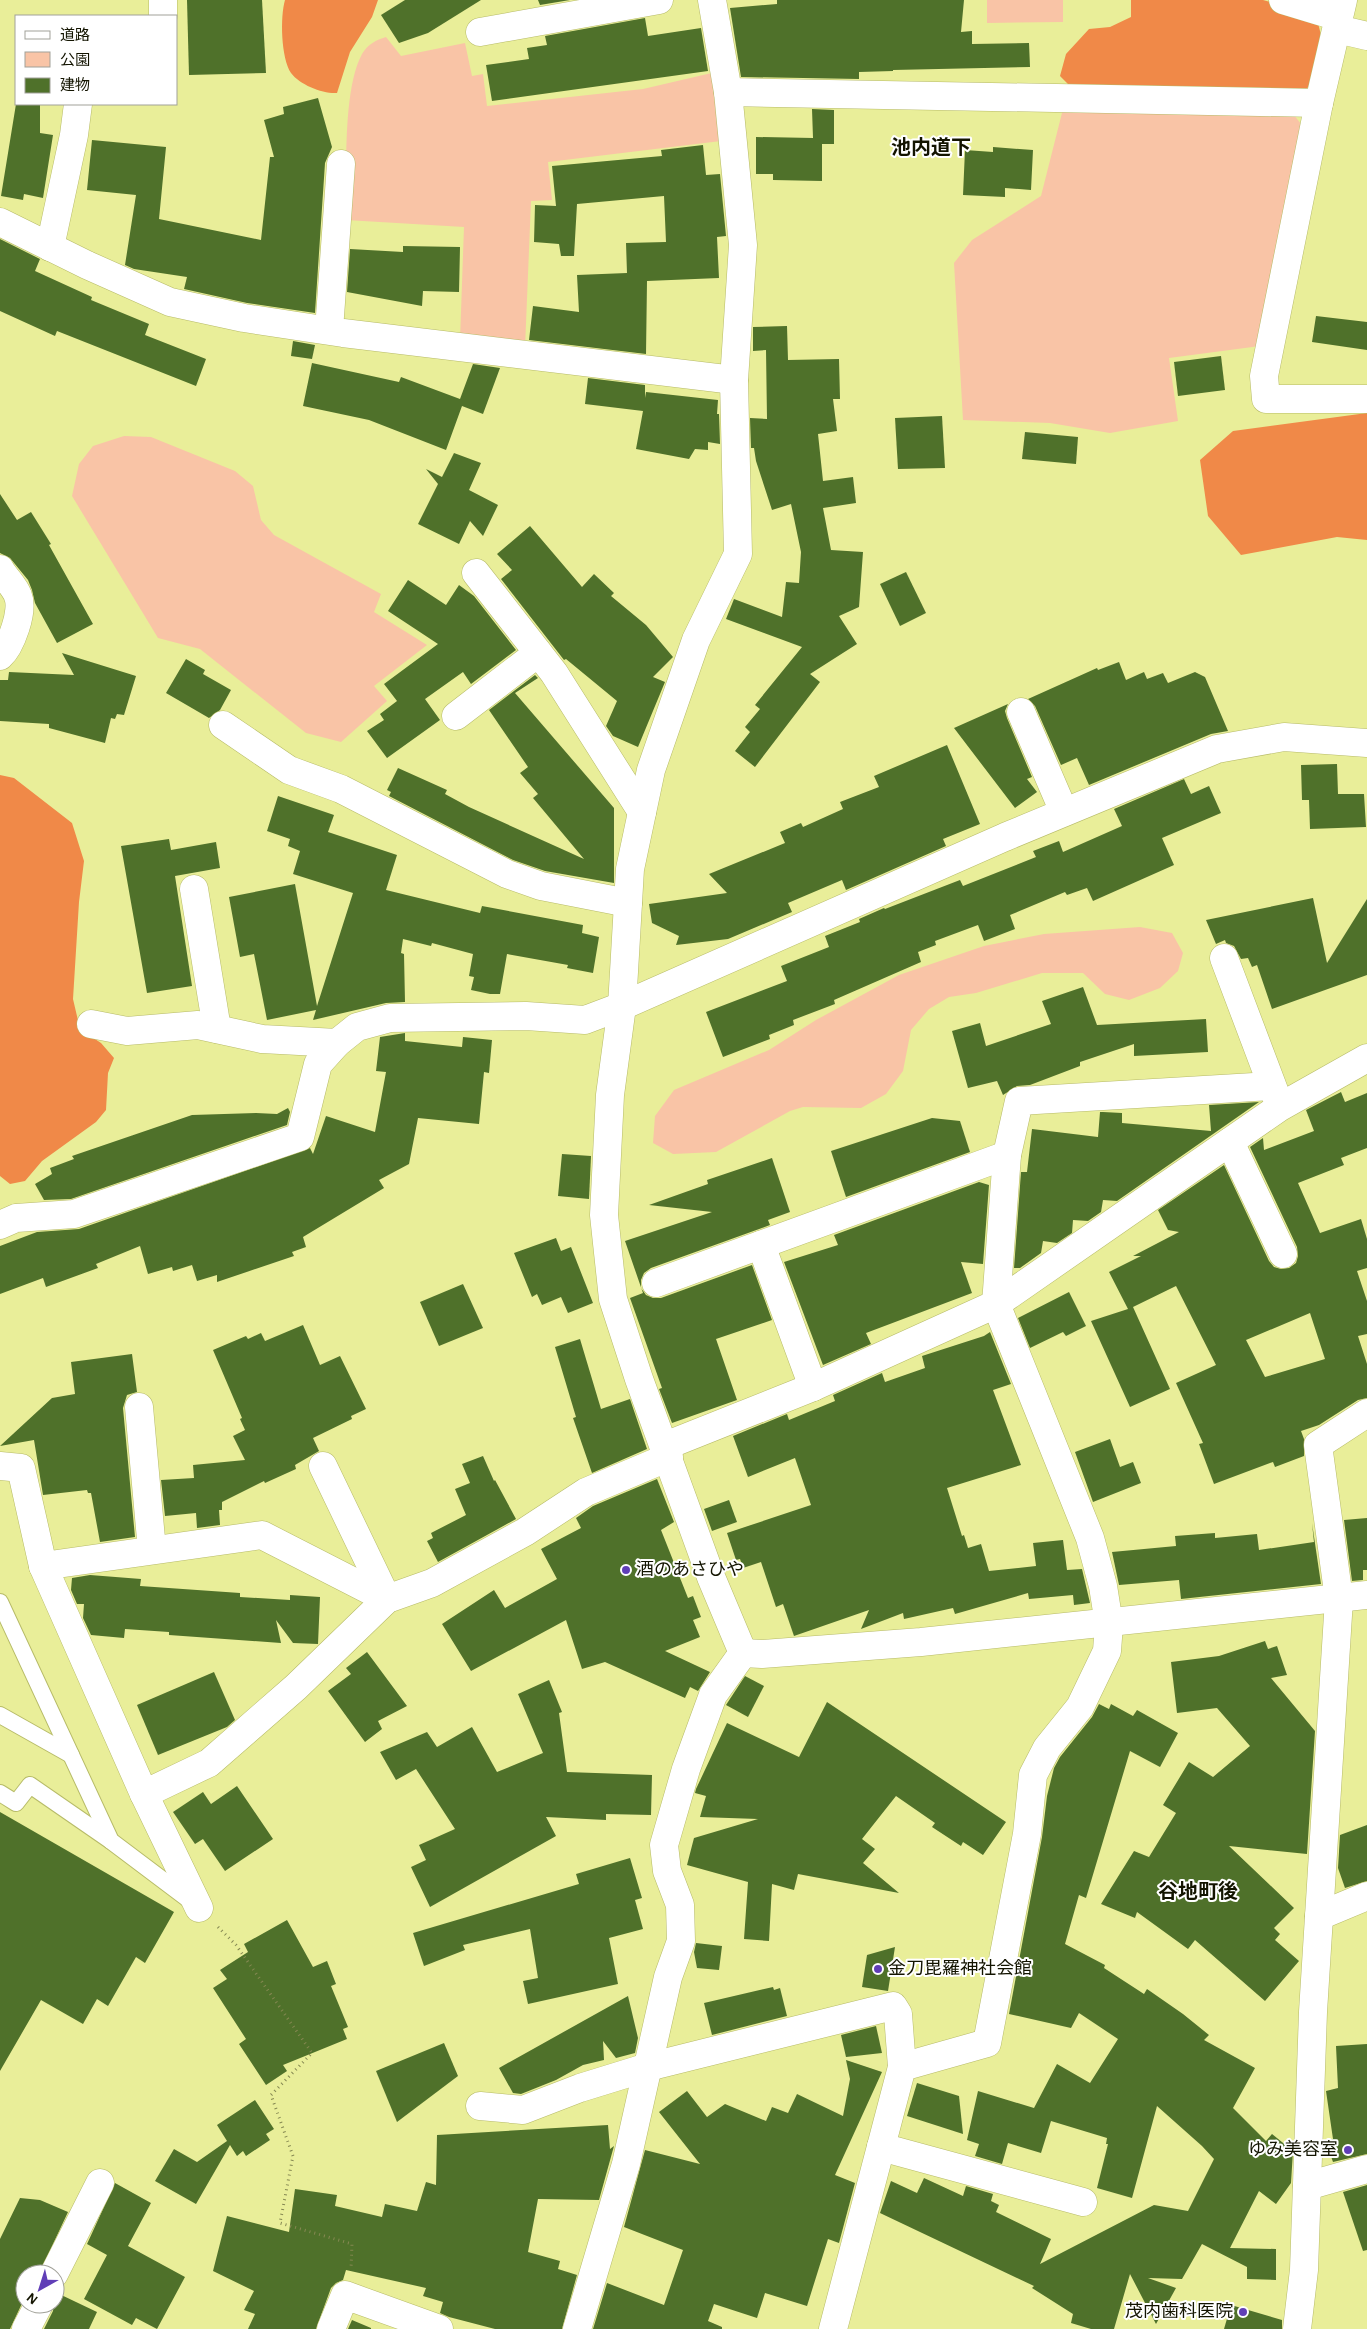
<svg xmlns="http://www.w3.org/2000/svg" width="1367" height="2329" font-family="'Alegreya Sans','Noto Sans JP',sans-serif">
<rect width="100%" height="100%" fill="#e9ee99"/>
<g fill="#f9c4a6">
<polygon points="987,0 1063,0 1063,22 987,23"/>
<path d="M386,37L401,56L465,43L472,76L483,74L487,106L643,89L716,72L721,141L548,162L552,200L531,201L525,348L460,340L464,227L346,220C347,177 342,91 362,54C368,44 376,40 386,37Z"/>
<polygon points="1063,109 1294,115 1301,124 1260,346 1169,358 1178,421 1110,433 1050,423 963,420 954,263 972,240 1041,196"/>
<polygon points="124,436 151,437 235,471 253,486 261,520 274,535 381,594 374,612 427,645 374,686 387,701 341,742 306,733 200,649 158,638 72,496 79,464 93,446"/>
<polygon points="1140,927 1172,933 1183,953 1178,971 1160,988 1129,1000 1105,994 1083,973 1042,973 976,993 949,997 929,1009 911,1030 903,1071 886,1094 861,1108 803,1107 790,1111 716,1152 673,1154 653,1143 655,1116 674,1090 769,1050 816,1020 899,975 984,946 1044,934"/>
</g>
<g fill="#f08948">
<path d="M285,0H378L372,17L350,52L337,93C323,94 300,85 291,73C281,58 280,17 285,0Z"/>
<polygon points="1131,0 1263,0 1293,8 1317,19 1322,39 1315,79 1304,92 1074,90 1060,76 1066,54 1089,29 1110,27 1131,17"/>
<polygon points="1367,413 1367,540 1337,537 1241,555 1208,516 1200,460 1233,431"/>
<polygon points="0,775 14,778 72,823 84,861 79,902 73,999 80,1029 101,1043 114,1058 108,1073 106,1110 96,1122 42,1161 25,1181 10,1184 0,1176"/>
</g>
<g fill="#4f712a" fill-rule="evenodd">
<polygon points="187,0 262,0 266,73 189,75"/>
<polygon points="405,0 481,0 428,33 399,43 381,15"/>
<polygon points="538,0 570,0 540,5"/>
<polygon points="777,0 964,0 961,32 972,31 972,44 1029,43 1030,67 893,70 893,71 859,72 859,79 741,77 730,8 777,4"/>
<polygon points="645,18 648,36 701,28 708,71 492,101 486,65 529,59 527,48 547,45 545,36"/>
<polygon points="318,98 332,147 325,163 315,313 247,303 184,289 187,277 134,269 125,265 136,195 87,190 92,140 166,147 159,219 261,240 270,157 274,157 264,120 284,114 283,107"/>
<polygon points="16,104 40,104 40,133 53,135 43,198 24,194 23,200 1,196"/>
<polygon points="812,109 834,110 834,144 822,144 822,181 773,180 773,174 756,174 756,137 813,138"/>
<polygon points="703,145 706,175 720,174 726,236 717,237 719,278 647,281 646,354 529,340 533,306 579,312 577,275 627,273 626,243 666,242 664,196 577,204 574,256 561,256 559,244 534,242 535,205 556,206 552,166 662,156 661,150"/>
<polygon points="993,147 1033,150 1031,190 1005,188 1005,197 963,195 965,150 993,152"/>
<polygon points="0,239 40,259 35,271 92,297 91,300 149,324 145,335 206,359 196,386 57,331 55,336 0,311"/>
<polygon points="403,246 460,247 459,292 423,291 422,306 347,292 350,249 403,252"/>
<polygon points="1316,316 1367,322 1367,350 1312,342"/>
<polygon points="787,326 788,360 839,359 840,399 833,399 837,431 818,434 823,481 853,477 856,503 823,508 831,550 863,552 859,607 839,616 857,644 810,674 820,682 755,767 735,751 750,732 745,727 760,709 755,705 802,647 726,619 734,599 782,617 786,582 799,583 801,552 791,504 772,510 756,461 754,448 751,448 750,418 767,419 766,350 753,351 753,327"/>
<polygon points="293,341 315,345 312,359 291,356"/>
<polygon points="1221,356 1225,390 1178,396 1174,362"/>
<polygon points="312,363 399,382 401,377 460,399 473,364 500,368 483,414 462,406 446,450 369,420 303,406"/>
<polygon points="588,378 645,385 645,398 646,392 718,400 717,414 719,414 720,444 708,442 708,450 695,449 689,459 636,449 643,411 585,404"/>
<polygon points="942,416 945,468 898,469 895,418"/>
<polygon points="1025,432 1078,437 1076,464 1022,459"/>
<polygon points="454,453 481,463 469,490 498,505 483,536 470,521 459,544 418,524 438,484 426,469 442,477"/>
<polygon points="0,494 17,520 31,512 51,544 49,545 93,624 57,643 35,603 32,590 28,580 10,558 0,553"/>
<polygon points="530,526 582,587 594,574 614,593 611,596 646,625 673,657 653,677 665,682 638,747 613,736 606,726 617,701 566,659 564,660 501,579 512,570 497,554"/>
<polygon points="906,572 926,613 900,626 880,584"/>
<polygon points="408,580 446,605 459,585 474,596 516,650 471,684 463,672 425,699 440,720 387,758 367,731 384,720 380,714 397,701 384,684 438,644 388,611"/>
<polygon points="62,653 136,676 124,715 117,714 115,719 111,718 105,743 49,728 49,724 0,721 0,680 8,680 9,672 74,675"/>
<polygon points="186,659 205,670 203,674 231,690 220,710 209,718 166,693"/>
<polygon points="1119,662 1126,680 1144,672 1147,679 1163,673 1168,683 1195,672 1205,677 1228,731 1211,734 1089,785 1077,758 1061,765 1035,706 1028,699 1097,668 1098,670"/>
<polygon points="535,675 538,678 515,693 614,808 614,883 545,871 513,860 389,796 391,792 387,790 398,768 447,790 445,794 469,807 584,859 533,798 538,794 520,773 528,767 489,710"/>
<polygon points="1008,704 1005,711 1007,718 1032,777 1027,779 1037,792 1015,808 954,728"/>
<polygon points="947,745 980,824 943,839 946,846 846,890 842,880 788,903 792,912 728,939 676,945 679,936 652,923 649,904 727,893 709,874 785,843 780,832 801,823 803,827 843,809 840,802 879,787 874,776"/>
<polygon points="1337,764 1338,794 1364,794 1366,827 1310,829 1309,800 1302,800 1301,765"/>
<polygon points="1184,779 1191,794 1209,786 1221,813 1162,838 1174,865 1093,901 1087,888 1067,895 1065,892 1010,915 1015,929 984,941 978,925 935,941 936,945 918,952 921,962 834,1000 835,1004 793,1020 794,1025 769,1035 770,1039 723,1057 706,1012 787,981 781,966 829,947 825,936 860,922 859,919 884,908 885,909 960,880 963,886 1036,857 1033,851 1059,841 1063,852 1122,826 1114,809"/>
<polygon points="278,796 334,815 328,832 397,855 386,890 480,913 482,906 583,925 582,933 599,937 593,973 567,968 568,965 507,954 500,994 490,994 471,990 474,977 469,976 473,954 432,943 431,946 403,939 401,953 404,954 405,1002 386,1003 313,1020 316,1010 267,1020 254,954 240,957 229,897 295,884 317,1006 353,893 293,874 300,851 288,846 290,839 267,831"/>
<polygon points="169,839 171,850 216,842 220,868 175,876 192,986 147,993 121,846"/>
<polygon points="1313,898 1327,963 1367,899 1367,975 1272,1009 1257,965 1252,967 1248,958 1241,959 1234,946 1226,943 1225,940 1216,944 1206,920"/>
<polygon points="1083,987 1097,1025 1206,1019 1208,1052 1134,1056 1134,1044 1080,1062 1080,1066 1030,1085 1017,1086 1003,1095 997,1081 968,1088 952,1031 980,1023 986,1046 1051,1024 1042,1001"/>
<polygon points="405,1033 405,1041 462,1047 463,1037 492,1040 489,1073 484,1072 479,1124 418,1118 409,1164 379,1180 384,1188 303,1237 306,1247 292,1252 294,1256 217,1282 217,1275 197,1281 192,1265 173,1271 172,1267 148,1274 140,1246 96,1264 98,1268 46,1287 43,1278 0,1294 0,1246 37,1232 79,1229 310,1148 313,1154 326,1116 375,1132 386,1072 376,1071 380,1037"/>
<path d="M1341,1092L1345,1102L1367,1093V1148L1341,1158L1344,1165L1298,1183L1320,1233L1361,1219L1367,1239V1268L1357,1271L1367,1301V1334L1358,1336L1367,1364V1398L1358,1400L1319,1425L1301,1431L1304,1439V1456L1275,1467L1273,1462L1214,1484L1199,1444L1203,1443L1176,1383L1216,1365L1176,1286L1133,1307L1170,1389L1130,1407L1091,1321L1128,1309L1109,1272L1141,1256H1133L1179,1232L1168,1230L1158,1210L1224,1165L1269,1261L1274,1267L1281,1269L1289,1268L1296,1263L1298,1256L1297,1247L1250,1147L1263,1138L1264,1150L1314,1131L1306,1110ZM1310,1313L1325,1359L1265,1377L1246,1340Z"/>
<polygon points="1259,1102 1117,1201 1103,1200 1101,1212 1088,1221 1073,1220 1072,1233 1057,1243 1043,1241 1041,1253 1020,1268 1014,1268 1021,1172 1027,1172 1032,1129 1098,1137 1100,1112 1103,1112 1122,1113 1122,1123 1211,1131 1209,1105"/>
<polygon points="288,1108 290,1112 287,1125 71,1199 44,1200 35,1184 52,1174 50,1168 74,1159 72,1156 192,1115 256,1113 277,1114"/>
<polygon points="932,1118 960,1121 970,1152 846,1197 831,1151"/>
<polygon points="562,1154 591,1156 589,1199 558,1196"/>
<polygon points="772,1158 790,1212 768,1220 770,1225 651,1268 644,1273 641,1280 641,1288 646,1295 653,1298 661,1298 752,1265 772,1320 716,1339 737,1400 672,1423 659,1389 662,1388 630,1298 643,1293 625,1241 712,1212 649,1205 708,1184 707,1180"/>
<polygon points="979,1182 989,1185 983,1264 961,1262 972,1293 866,1333 871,1344 823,1365 781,1254 784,1262 838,1245 834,1235"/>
<polygon points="556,1238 561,1251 571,1247 593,1303 568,1313 561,1297 542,1305 537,1294 532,1297 514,1253"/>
<polygon points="463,1284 483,1328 439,1346 420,1302"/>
<polygon points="1069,1292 1086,1326 1066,1336 1063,1332 1030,1348 1018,1318"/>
<polygon points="303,1325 320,1365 340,1356 366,1409 351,1416 352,1419 313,1438 319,1451 295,1465 296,1469 265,1483 264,1481 222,1502 222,1510 219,1510 220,1525 197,1528 196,1513 165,1516 161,1480 194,1478 193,1465 245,1460 233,1436 245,1430 240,1419 242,1418 213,1350 246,1336 248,1339 261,1333 265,1341"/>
<polygon points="990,1332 1011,1384 993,1390 1021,1465 947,1488 962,1536 964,1535 968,1548 981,1544 989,1571 1036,1566 1033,1543 1063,1540 1067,1570 1082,1569 1090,1603 1074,1605 1073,1595 1029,1599 1028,1593 955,1614 953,1608 904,1619 903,1613 861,1629 869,1610 794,1636 783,1604 776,1607 761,1562 743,1568 740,1559 736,1560 727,1533 811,1505 795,1458 748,1477 733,1436 787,1414 789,1420 835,1401 833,1395 882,1373 885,1382 925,1368 922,1356 984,1336"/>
<polygon points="580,1339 601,1409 630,1399 647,1449 592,1473 573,1418 576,1417 555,1347"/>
<polygon points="132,1354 137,1392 127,1395 123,1408 135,1537 100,1542 91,1493 88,1493 87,1490 43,1495 34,1440 0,1446 52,1398 75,1394 71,1362"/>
<polygon points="1110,1439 1120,1467 1133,1462 1141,1483 1093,1502 1075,1452"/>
<polygon points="483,1456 494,1481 495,1480 516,1519 438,1562 427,1541 433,1538 431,1533 466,1515 455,1489 470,1483 462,1464"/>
<polygon points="657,1479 674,1522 661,1530 688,1598 693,1596 701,1617 693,1620 700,1637 665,1651 710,1672 698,1691 690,1687 685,1698 605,1662 582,1669 566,1620 471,1671 442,1624 494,1590 505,1608 557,1579 541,1549 581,1528 576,1518 593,1506"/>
<polygon points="729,1500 737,1522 712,1531 704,1509"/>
<polygon points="1367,1518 1367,1570 1363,1570 1363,1580 1352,1581 1344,1520"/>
<polygon points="1312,1523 1321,1584 1181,1599 1179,1580 1119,1585 1112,1552 1176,1546 1175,1536 1215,1533 1215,1538 1257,1534 1259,1550 1314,1542"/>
<polygon points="90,1575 141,1579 140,1586 240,1593 240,1597 290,1600 290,1595 320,1597 318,1644 293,1643 276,1620 281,1643 169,1635 169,1632 125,1629 124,1638 91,1635 83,1618 84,1604 77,1604 71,1590 72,1578"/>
<polygon points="1265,1641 1268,1649 1277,1646 1287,1675 1271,1678 1315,1731 1307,1854 1229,1846 1294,1908 1274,1928 1280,1934 1275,1940 1299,1961 1265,2001 1195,1940 1188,1949 1137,1912 1135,1918 1101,1904 1134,1851 1149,1857 1176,1813 1163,1805 1189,1762 1213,1777 1250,1746 1217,1708 1177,1713 1171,1662 1219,1656"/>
<polygon points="367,1652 407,1706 378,1721 382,1729 365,1742 328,1691 351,1674 346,1668"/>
<polygon points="214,1672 235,1720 227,1727 158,1755 137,1705"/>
<polygon points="745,1676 764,1686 748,1717 726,1705"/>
<polygon points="549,1680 562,1712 559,1713 567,1772 652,1775 651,1815 606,1814 606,1820 546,1817 556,1836 430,1907 411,1867 426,1860 419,1845 455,1829 416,1769 396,1780 380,1752 427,1732 437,1747 472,1727 497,1772 543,1753 518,1694"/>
<polygon points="827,1702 1006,1822 983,1855 963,1842 961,1846 932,1827 935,1823 896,1796 862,1839 875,1849 863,1863 899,1893 798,1874 794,1890 772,1884 769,1941 744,1939 748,1882 687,1865 694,1838 758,1819 700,1817 706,1796 695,1793 696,1789 727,1723 799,1757"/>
<polygon points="1099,1704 1109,1709 1111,1704 1133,1716 1137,1710 1178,1733 1160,1767 1130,1751 1086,1898 1079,1895 1065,1944 1105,1965 1104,1968 1144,1994 1147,1989 1183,2014 1209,2035 1204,2040 1255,2068 1233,2108 1266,2141 1272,2134 1293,2151 1291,2183 1276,2204 1259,2191 1230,2248 1276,2249 1276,2280 1247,2279 1247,2267 1202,2244 1182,2279 1148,2278 1176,2288 1156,2324 1130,2274 1114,2329 1091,2329 1071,2323 1073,2314 1032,2288 1034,2286 880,2213 891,2181 917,2193 924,2178 963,2196 966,2186 993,2194 991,2201 999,2205 996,2212 1051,2239 1040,2264 1154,2205 1188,2211 1214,2159 1202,2146 1157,2106 1132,2198 1097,2188 1108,2144 1106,2144 1107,2138 1051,2121 1041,2153 1008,2143 1002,2164 975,2156 979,2144 967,2140 978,2091 1034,2108 1057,2064 1090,2083 1118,2039 1079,2013 1071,2028 1009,2014 1042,1837 1047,1796 1054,1768 1060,1757 1092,1717"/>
<polygon points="237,1786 273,1839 225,1871 203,1839 195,1844 173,1812 203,1792 211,1804"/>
<polygon points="0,1812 174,1912 145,1963 136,1957 108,2006 97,1999 83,2024 41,2000 0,2071"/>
<polygon points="1367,1825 1367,1881 1345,1888 1338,1868 1340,1835"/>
<polygon points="630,1858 642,1898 635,1900 643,1929 609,1938 618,1984 528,2004 523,1981 538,1978 530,1929 463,1945 465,1950 424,1966 413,1933 579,1884 576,1874"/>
<polygon points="287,1920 313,1967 327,1961 336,1984 331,1986 348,2027 343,2029 347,2039 283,2065 287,2071 266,2085 239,2044 246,2039 213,1988 227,1979 220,1970 248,1952 244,1944"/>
<polygon points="696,1943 722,1946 719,1970 697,1968 694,1952"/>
<polygon points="895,1947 888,1991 862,1987 867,1955"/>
<polygon points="773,1987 774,1990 780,1988 787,2016 712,2035 704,2003"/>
<polygon points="628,1996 638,2038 635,2053 616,2058 603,2041 604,2060 583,2065 556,2080 521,2094 513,2093 499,2068"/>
<polygon points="876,2026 882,2053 846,2057 841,2035"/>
<polygon points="444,2043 458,2076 397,2122 376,2071"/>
<polygon points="1367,2044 1367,2154 1333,2162 1326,2142 1333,2139 1326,2091 1338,2088 1336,2046"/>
<polygon points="846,2060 882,2072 835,2175 855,2183 839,2243 828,2239 807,2306 765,2293 757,2318 714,2304 708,2321 722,2327 722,2329 593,2329 607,2283 664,2305 683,2250 624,2227 645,2150 700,2164 659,2112 687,2091 707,2117 725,2104 766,2121 772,2107 788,2113 797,2094 843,2116 850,2079"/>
<polygon points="917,2083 959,2096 963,2134 907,2116"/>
<polygon points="255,2100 274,2129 266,2134 270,2140 246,2156 243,2151 237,2156 230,2145 196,2204 155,2181 174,2149 197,2162 227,2141 217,2125"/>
<polygon points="608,2125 610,2149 614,2146 599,2200 538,2199 528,2252 560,2261 558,2269 577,2275 562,2329 495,2329 449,2317 440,2313 443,2302 423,2296 426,2288 346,2270 343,2280 336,2283 331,2288 316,2329 248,2329 255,2314 244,2310 254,2291 213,2271 227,2216 289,2232 295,2189 337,2195 335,2206 382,2217 385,2204 417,2211 426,2182 436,2185 437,2135"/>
<polygon points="115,2183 151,2203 128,2246 185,2277 157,2329 136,2318 132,2325 84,2299 107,2255 87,2244"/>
<polygon points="1367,2185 1367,2250 1363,2251 1343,2192"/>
<polygon points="20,2198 40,2200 68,2212 39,2274 25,2274 25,2297 10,2329 0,2329 0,2239"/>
<polygon points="55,2292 97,2312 89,2329 44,2329 53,2311"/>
<polygon points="1231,2305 1282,2320 1282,2329 1224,2329"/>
<polygon points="352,2320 371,2328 371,2329 348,2329"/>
</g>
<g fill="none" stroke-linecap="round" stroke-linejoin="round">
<g stroke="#b7bb68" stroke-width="18">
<g id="service">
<polyline points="0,1602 111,1841 192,1902"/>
<polyline points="0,1715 71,1755"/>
<polyline points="0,1793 16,1803 30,1785 111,1841"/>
</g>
</g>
<g stroke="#b7bb68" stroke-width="29">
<g id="minor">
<polyline points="163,0 163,16"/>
<polyline points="712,0 728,92 743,245 734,380 738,554 696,640 651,770 630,869 622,1006 610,1095 604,1215 613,1299 639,1379 711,1577 743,1653"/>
<polyline points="1283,0 1339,17"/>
<polyline points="1343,0 1319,103 1264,376 1266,399 1367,399"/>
<polyline points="1337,29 1367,36"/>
<polyline points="480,32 659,0"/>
<polyline points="728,92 1319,103"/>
<polyline points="0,222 87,265 170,302 244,318 343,333 734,380"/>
<polyline points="50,247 74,135 78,104"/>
<polyline points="329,330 341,164"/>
<path d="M0,569C5,578 15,587 18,596C24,611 11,646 0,656"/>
<polyline points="476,573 554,673 642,812"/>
<polyline points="1021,712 1064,812"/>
<polyline points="456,716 538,653"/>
<polyline points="223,725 289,770 341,789 507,874 541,886 628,903"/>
<polyline points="194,889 217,1029"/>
<polyline points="1224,958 1278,1101"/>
<polyline points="91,1024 127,1031 198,1025 262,1039 337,1043"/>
<polyline points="1230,1142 1283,1254"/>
<polyline points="0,1225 16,1218 74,1214 300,1137 318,1064 337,1043 357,1027 390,1018 526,1016 585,1020 622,1006 1005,837 1217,749 1284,737 1367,743"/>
<polyline points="761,1245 813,1387"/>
<polyline points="656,1283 1007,1155"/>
<polyline points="139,1407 152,1550"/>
<polyline points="665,1446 813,1387 996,1304 1280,1107 1367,1058"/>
<polyline points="0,1466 21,1468 43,1566 144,1794 199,1908"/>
<polyline points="323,1466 387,1599"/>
<polyline points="43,1566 262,1535 387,1599"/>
<polyline points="743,1653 762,1654 921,1642 1367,1595"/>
<polyline points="144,1794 209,1763 296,1687 387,1599 432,1583 525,1532 586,1492 669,1457"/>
<polyline points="1319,1916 1367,1896"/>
<polyline points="480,2106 523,2110 580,2088 648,2067 893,2006 898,2014 902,2067"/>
<polyline points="881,2147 1083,2202"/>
<polyline points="1307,2186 1367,2169"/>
<polyline points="54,2274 100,2183"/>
<polyline points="26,2329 39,2304"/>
<polyline points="331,2329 345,2295 439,2329"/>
<polyline points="577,2329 626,2164 668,1977 681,1941 680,1905 667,1871 664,1845 686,1769 713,1695 743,1653"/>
<polyline points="833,2329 902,2067 987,2043 1027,1834 1033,1775 1047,1748 1080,1707 1107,1651 1109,1624 1103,1586 1090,1538 996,1304 1007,1155 1019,1101 1271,1086"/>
<polyline points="1297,2329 1304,2270 1313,2012 1339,1599 1318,1445 1367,1413"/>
</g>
</g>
<polyline stroke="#858852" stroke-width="3" stroke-dasharray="1 4" stroke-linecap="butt" points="218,1927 236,1945 312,2053 271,2095 293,2156 280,2223 352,2244 351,2269"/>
<use href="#service" stroke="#fff" stroke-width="16"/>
<use href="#minor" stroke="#fff" stroke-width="28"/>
</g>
<g fill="#603eb7" stroke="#fff" stroke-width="2">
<circle cx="626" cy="1570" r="5"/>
<circle cx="878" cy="1969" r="5"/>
<circle cx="1348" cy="2150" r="5"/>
<circle cx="1243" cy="2312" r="5"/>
</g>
<g text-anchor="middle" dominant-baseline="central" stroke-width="4" stroke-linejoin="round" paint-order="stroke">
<g font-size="18" fill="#131400" stroke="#fff" text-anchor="start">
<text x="636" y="1570">酒のあさひや</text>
<text x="888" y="1969">金刀毘羅神社会館</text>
<text x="1338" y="2150" text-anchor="end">ゆみ美容室</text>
<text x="1233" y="2312" text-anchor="end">茂内歯科医院</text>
</g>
<g font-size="20" font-weight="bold" fill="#131400" stroke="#fff">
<text x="931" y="148">池内道下</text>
<text x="1198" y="1892">谷地町後</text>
</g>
</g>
<rect x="15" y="15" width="162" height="90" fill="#ffffff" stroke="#a1a199"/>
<rect x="25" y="31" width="25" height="8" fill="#ffffff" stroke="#a1a199"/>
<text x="60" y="40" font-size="15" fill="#131400">道路</text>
<rect x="25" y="52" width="25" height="15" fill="#f9c4a6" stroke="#a1a199"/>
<text x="60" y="65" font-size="15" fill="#131400">公園</text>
<rect x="25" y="78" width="25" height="15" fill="#4f712a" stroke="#a1a199"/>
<text x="60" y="90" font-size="15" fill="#131400">建物</text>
<g transform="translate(40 2289) rotate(219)"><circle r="24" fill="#ffffff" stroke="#a1a199"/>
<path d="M0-4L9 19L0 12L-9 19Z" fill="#603eb7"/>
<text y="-8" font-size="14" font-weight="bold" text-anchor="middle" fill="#131400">N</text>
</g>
</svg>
